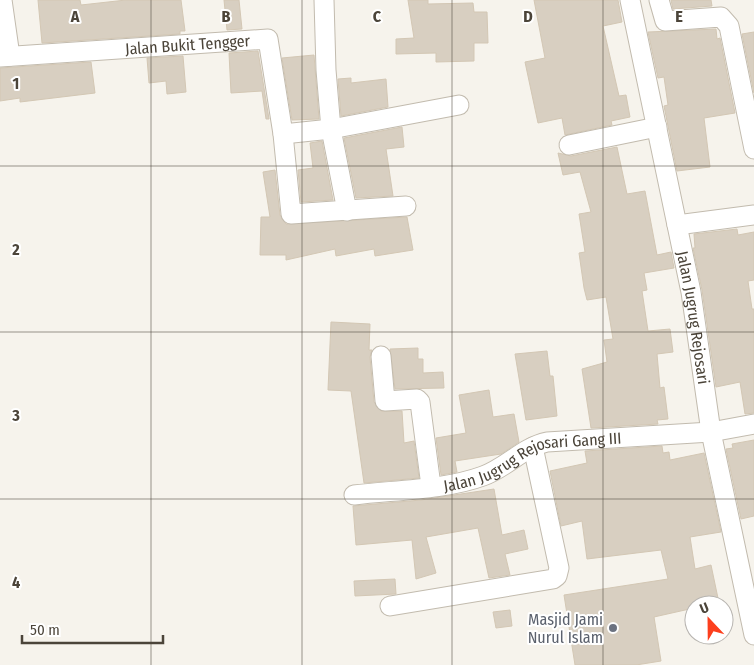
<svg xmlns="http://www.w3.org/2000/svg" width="754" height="665" font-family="'Fira Sans Condensed',sans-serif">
<rect width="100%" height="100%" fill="#f6f3ec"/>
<g fill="#d8cfc1" stroke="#d3c7b4">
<polygon points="38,0 80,0 81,5 126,0 181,0 185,31 180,31 180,34 42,43"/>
<polygon points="224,0 239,0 242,29 227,30"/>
<polygon points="408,0 428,0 428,4 473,3 474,12 487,12 488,43 474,43 474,61 436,62 436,53 396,54 396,39 414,38"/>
<polygon points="534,0 618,0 622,22 603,26 619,96 626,95 630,117 611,121 612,125 565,135 562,118 538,123 525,62 545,58"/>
<polygon points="671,0 711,0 712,6 673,9"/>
<polygon points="716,29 717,39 720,38 735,113 704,118 710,167 677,171 664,106 668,105 664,77 658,78 648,32"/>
<polygon points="754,32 754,93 742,34"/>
<polygon points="258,51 269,119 266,119 262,91 231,93 229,53"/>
<polygon points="314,55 319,119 292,120 282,58"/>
<polygon points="183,56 186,92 167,94 166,81 149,83 147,58"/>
<polygon points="91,62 95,93 20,102 20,98 0,101 0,68"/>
<polygon points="351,78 351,83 386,79 388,107 341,116 338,79"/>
<polygon points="402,127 404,147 386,149 393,196 356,198 344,138"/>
<polygon points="322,141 333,200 301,202 298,170 313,168 310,143"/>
<polygon points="617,147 627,194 645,191 657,255 671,252 674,268 644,273 647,290 642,291 648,331 670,329 673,352 657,354 660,388 664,387 668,419 657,420 658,424 591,428 582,369 607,362 604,340 613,339 606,297 587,300 584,288 579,253 585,252 579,214 591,212 580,172 563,175 558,153 571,156"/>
<polygon points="275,170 280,215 286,224 407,217 413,250 375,256 374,249 336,256 335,249 286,260 286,255 260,255 261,217 270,217 263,172"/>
<polygon points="737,229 738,235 754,232 754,280 748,281 752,309 754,309 754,413 745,414 740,382 716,387 702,290 693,248 695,248 694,234"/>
<polygon points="331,322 370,324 369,350 372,350 370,357 374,402 381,411 402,411 404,443 414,441 419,478 364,483 351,391 328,390"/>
<polygon points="418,348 418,359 423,359 423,373 443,372 444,388 395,389 390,349"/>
<polygon points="547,351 550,376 553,376 557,416 526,420 515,354"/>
<polygon points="489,390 493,417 514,414 519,442 501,454 455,461 457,472 441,475 436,438 466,433 459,395"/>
<polygon points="754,440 754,516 741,519 726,449 733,448 732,444"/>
<polygon points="662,446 663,453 669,452 670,460 704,453 721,532 690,537 695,569 711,565 719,603 694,605 694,608 654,617 661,661 636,665 575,665 564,595 668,579 661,550 587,559 582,521 561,526 550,471 587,463 585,451"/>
<polygon points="494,489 502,535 524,530 528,549 505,554 510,575 489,578 478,528 426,537 436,573 416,579 412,540 356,545 353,506 421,500"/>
<polygon points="395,579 396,594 355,596 354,581"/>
<polygon points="510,610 512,626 496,628 493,612"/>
</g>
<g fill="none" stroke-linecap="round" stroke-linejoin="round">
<g stroke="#c2bbae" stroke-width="21">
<g id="minor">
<polyline points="2,0 10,56"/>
<polyline points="324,0 326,70 331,129 347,211"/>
<path id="s1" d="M630,0L691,292L711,432L754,635"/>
<polyline points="659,0 665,21 721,17 729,26 754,149"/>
<path id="s2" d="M0,57L268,39L283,134L291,214L406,206"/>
<polyline points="283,134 331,129 459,105"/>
<polyline points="569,145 657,127"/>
<polyline points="677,225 754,215"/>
<polyline points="381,356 385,401 417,399 420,402 431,486"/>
<path id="s3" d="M354,495C395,490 445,490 483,476C506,468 523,447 547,442L711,432L754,424"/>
<polyline points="390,606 553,579 557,576 559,568 533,447"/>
</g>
</g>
<use href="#minor" stroke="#fff" stroke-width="19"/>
</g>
<path fill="none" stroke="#4b4439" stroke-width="1" stroke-opacity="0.55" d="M151,0V665M302,0V665M452,0V665M603,0V665M0,166H754M0,332H754M0,499H754"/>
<circle fill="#6b7280" stroke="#fff" stroke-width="2" cx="613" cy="628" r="5"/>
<g text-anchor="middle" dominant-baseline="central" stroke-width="4" stroke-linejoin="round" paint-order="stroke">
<g font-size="16" fill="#4b4439" stroke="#fff">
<text stroke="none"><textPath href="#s2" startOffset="188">Jalan Bukit Tengger</textPath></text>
<text stroke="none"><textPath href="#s1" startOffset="324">Jalan Jugrug Rejosari</textPath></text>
<text stroke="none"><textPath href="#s3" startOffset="184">Jalan Jugrug Rejosari Gang III</textPath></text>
</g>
<g font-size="16" fill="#5b616d" stroke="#fff" text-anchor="end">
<text x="603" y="619">Masjid Jami<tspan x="603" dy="18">Nurul Islam</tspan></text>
</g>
</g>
<g font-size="16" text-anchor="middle" font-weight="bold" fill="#4b4439" stroke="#fff" stroke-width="4" stroke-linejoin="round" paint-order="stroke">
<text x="75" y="22">A</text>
<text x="226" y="22">B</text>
<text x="377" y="22">C</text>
<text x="528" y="22">D</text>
<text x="679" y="22">E</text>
<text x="16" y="89">1</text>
<text x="16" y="255">2</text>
<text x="16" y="421">3</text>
<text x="16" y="588">4</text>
</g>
<g transform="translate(709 620) rotate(338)"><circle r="24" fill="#ffffff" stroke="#b7b4b0"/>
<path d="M0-4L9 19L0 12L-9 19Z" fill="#fc3f1d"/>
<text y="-8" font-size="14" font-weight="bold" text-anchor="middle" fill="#4b4439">U</text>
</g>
<path d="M22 635v8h141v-8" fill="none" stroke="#4b4439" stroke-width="2.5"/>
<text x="30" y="635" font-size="15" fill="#4b4439" stroke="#ffffff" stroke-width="4" paint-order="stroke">50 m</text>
</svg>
